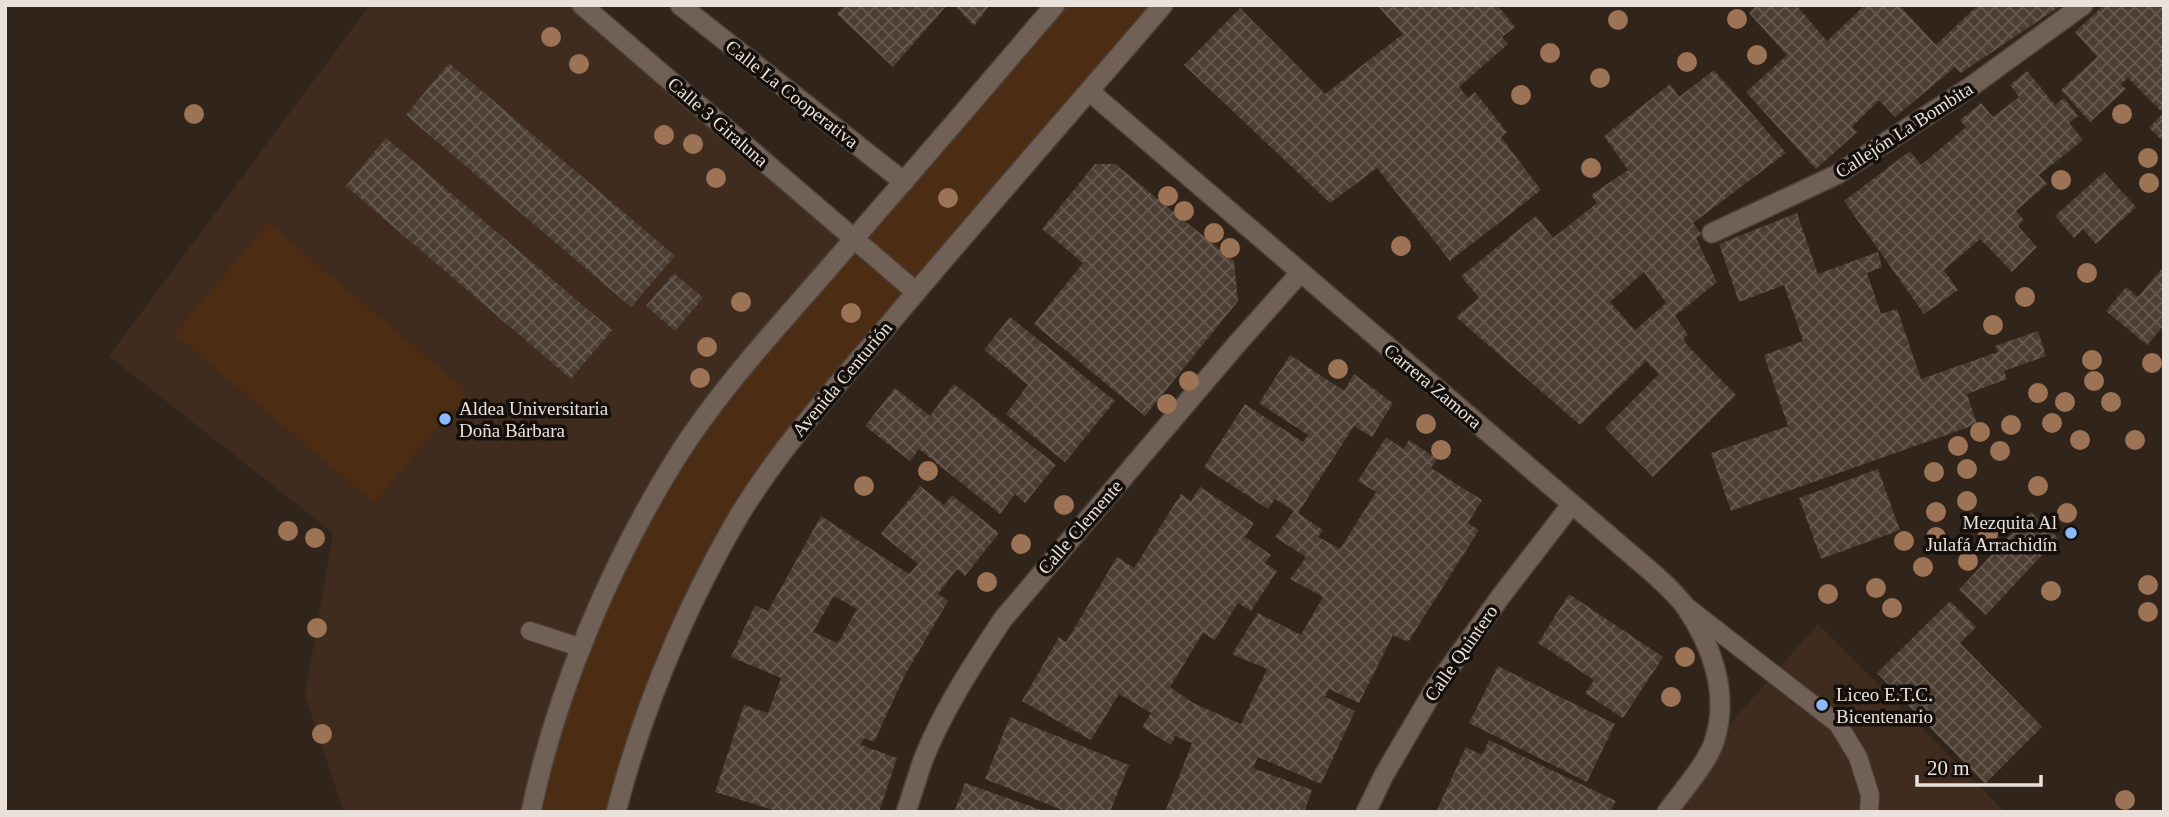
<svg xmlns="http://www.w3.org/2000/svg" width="2169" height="817" font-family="'Times New Roman',serif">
<defs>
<pattern id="building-cross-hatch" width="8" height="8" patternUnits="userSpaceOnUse" patternTransform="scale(1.75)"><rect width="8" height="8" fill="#4d3e34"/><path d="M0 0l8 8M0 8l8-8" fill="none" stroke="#675a51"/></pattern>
</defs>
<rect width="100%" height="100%" fill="#31241b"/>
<g fill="#3f2c1f">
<polygon points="370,5 577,5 850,239 528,812 343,810 305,695 333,533 109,356"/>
<polygon points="1818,624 2005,812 1667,812 1714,742"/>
</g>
<g fill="#4c2c13">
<polygon points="1055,5 1163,5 789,443 696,594 616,812 531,812 557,715 675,460"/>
<polygon points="268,222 468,392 374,503 174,334"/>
</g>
<g fill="url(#building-cross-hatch)" fill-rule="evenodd">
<polygon points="845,5 947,5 893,67 837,14"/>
<polygon points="954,5 990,5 974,26"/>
<polygon points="1377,5 1497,5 1515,27 1502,37 1508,44 1459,87 1468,98 1475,92 1507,132 1501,137 1541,190 1450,261 1377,168 1330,203 1184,65 1240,8 1325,94 1403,34"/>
<polygon points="1757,5 1796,5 1827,41 1865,5 1899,5 1936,45 1978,5 2062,5 1961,73 1955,67 1895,117 1879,100 1852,127 1857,132 1816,169 1746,92 1787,55 1749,13"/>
<polygon points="2104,5 2164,5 2164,142 2149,128 2163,113 2128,78 2121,84 2126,89 2090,122 2061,90 2097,57 2075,32"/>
<polygon points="449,63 675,256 631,307 406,115"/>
<path d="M1714,70L1786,153L1693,223L1702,235L1696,238L1717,282L1675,316L1688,335L1683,339L1688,346L1736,395L1653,477L1605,428L1659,374L1646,361L1580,425L1456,317L1479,298L1461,276L1536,216L1553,238L1597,203L1591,195L1628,170L1604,136L1670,84L1679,97ZM1644,272L1666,303L1635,330L1610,302Z"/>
<polygon points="2027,71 2055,105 2064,98 2078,116 2069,123 2083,140 2039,175 2047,184 2016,211 2024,220 2018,226 2037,247 2012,272 1980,239 1944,270 1958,290 1924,314 1844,201 1910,151 1921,165 1966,127 1960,120 1981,103 1993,117 2019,97 2010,85"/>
<polygon points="386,138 612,330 571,379 346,186"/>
<polygon points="1095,164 1115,164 1234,261 1238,301 1145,416 1034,324 1083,263 1042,229"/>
<polygon points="2104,172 2136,207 2096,244 2083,229 2074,238 2055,216"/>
<polygon points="1797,213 1818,274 1878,252 1882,267 1867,273 1881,314 1897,309 1921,379 1998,352 1995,346 2038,331 2046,356 2004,371 2007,379 1967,394 1977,424 1731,511 1711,453 1788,426 1764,355 1803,341 1784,285 1739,302 1719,244"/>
<polygon points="2164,266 2164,325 2147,345 2106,311 2126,287 2138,297"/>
<polygon points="674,273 703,298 675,331 646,306"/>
<polygon points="1010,317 1115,401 1065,462 1006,414 1028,385 984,350"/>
<polygon points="1290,355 1344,391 1354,374 1393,403 1372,437 1354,426 1298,513 1323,530 1318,537 1340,549 1376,492 1358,481 1386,437 1403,449 1409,440 1437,459 1431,468 1482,500 1468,523 1479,530 1408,642 1393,635 1359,703 1329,689 1325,697 1355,711 1321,784 1258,757 1253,768 1312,790 1304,812 1165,812 1192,743 1175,736 1171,745 1142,727 1151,713 1119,694 1091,740 1022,701 1059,637 1066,642 1117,557 1134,568 1181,494 1191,501 1200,487 1254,523 1245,537 1271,555 1265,563 1277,571 1251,611 1238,603 1215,640 1203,633 1170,687 1193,703 1241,724 1267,669 1232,654 1258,613 1301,635 1323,597 1290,579 1306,557 1275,537 1294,511 1275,499 1268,509 1204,467 1245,404 1303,442 1308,435 1259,403"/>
<polygon points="954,384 1056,465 1025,503 1015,494 1000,514 919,449 910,461 865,426 895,388 930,416"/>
<polygon points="1878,469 1900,530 1821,559 1799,498"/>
<path d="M920,486L944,505L952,495L999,533L965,576L957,569L938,594L948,601L905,675L874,742L864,738L861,745L897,758L879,812H780L715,792L744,705L768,713L781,678L731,657L755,605L768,611L821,516L909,574L918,564L881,534ZM834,596L857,609L838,643L813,632Z"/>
<polygon points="2031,512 2058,538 1986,615 1959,590"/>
<polygon points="1569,594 1663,657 1623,718 1585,693 1594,680 1538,643"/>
<polygon points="1950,601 1976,627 1960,643 2042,727 1985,784 1877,673"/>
<polygon points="1498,666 1615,724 1587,782 1469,723"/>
<polygon points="1010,717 1129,765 1110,812 1067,812 985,779"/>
<polygon points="1489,740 1616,801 1610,812 1436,812 1466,747 1482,755"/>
<polygon points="965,783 1044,811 1044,812 961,812 955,810"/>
</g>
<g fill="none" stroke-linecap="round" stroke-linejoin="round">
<g stroke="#4b4038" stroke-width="20">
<g id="service">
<polyline points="1687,607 1838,724 1858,757 1870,795 1869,812"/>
<polyline points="530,631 582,648"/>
</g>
</g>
<g stroke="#4b4038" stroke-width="22">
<g id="minor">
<polyline points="582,5 916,292"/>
<polyline points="680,5 904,182"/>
<path d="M1089,91L1634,557C1652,572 1671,588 1685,606C1712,645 1729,693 1715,739C1708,763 1682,791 1667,812"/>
<polyline points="1712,233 1836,175 1969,88 2083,5"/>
<path d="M531,812C556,691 610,565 675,460C720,388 779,326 834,262C908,177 982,91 1055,5"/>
<path d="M616,812C643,708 683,612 737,519C780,447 837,386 890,323C980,216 1072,111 1163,5"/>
<path d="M906,812C912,795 917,777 923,760C943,710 973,664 1003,619L1236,345L1300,273"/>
<polyline points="1366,812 1384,775 1435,688 1501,596 1572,504"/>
</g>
</g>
<use href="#service" stroke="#706055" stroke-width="18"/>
<use href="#minor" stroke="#706055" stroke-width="19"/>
</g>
<g fill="#9d7355">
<circle cx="1737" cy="19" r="10"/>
<circle cx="1618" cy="20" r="10"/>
<circle cx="551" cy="37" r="10"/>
<circle cx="1550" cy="53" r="10"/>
<circle cx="1757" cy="55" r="10"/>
<circle cx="1687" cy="62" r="10"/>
<circle cx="579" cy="64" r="10"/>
<circle cx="1600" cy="78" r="10"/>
<circle cx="1521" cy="95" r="10"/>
<circle cx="194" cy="114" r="10"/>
<circle cx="2122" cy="114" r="10"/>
<circle cx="664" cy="135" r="10"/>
<circle cx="693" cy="144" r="10"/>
<circle cx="2148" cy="158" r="10"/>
<circle cx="1591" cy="168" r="10"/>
<circle cx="716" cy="178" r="10"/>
<circle cx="2061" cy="180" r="10"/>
<circle cx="2149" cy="183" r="10"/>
<circle cx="1168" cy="196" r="10"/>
<circle cx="948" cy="198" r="10"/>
<circle cx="1184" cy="211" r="10"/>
<circle cx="1214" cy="233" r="10"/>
<circle cx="1401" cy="246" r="10"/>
<circle cx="1230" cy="248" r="10"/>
<circle cx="2087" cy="273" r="10"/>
<circle cx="2025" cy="297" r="10"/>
<circle cx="741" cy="302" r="10"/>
<circle cx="851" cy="313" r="10"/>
<circle cx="1993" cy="325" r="10"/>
<circle cx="707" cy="347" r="10"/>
<circle cx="2092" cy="360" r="10"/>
<circle cx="2152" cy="363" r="10"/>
<circle cx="1338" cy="369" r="10"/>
<circle cx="700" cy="378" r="10"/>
<circle cx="1189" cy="381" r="10"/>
<circle cx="2094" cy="381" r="10"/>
<circle cx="2038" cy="393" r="10"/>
<circle cx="2065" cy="402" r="10"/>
<circle cx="2111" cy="402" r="10"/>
<circle cx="1167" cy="404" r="10"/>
<circle cx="2052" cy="423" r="10"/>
<circle cx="1426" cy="424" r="10"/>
<circle cx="2011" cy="425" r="10"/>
<circle cx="1980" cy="432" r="10"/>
<circle cx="2080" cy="440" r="10"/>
<circle cx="2135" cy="440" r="10"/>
<circle cx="1958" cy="446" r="10"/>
<circle cx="1441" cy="450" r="10"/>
<circle cx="2000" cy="451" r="10"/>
<circle cx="1967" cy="469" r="10"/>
<circle cx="928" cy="471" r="10"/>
<circle cx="1934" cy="472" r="10"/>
<circle cx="864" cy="486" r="10"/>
<circle cx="2038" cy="486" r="10"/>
<circle cx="1967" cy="501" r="10"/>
<circle cx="1064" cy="505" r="10"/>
<circle cx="1936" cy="512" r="10"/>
<circle cx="2067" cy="513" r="10"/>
<circle cx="288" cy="531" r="10"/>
<circle cx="1988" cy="534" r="10"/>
<circle cx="1936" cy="537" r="10"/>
<circle cx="315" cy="538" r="10"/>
<circle cx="1904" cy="541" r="10"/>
<circle cx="1021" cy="544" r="10"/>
<circle cx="1968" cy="561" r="10"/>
<circle cx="1923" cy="567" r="10"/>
<circle cx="987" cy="582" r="10"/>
<circle cx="2148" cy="585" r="10"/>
<circle cx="1876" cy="588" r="10"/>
<circle cx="2051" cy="591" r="10"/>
<circle cx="1828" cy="594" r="10"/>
<circle cx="1892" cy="608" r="10"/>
<circle cx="2148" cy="612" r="10"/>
<circle cx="317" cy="628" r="10"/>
<circle cx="1685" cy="657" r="10"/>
<circle cx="1671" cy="697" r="10"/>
<circle cx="322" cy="734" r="10"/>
<circle cx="2125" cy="800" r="10"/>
</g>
<g fill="#8cb9fc" stroke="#150f0b" stroke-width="2.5">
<circle cx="445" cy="419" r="7"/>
<circle cx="2071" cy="533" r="7"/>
<circle cx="1822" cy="705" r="7"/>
</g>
<g text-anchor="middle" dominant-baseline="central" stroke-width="7" stroke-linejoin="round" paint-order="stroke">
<g font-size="19" fill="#eae1db" stroke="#150f0b">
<text transform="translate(792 94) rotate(38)">Calle La Cooperativa</text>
<text transform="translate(718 122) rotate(41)">Calle 3 Giraluna</text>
<text transform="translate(1904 130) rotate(-33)">Callejón La Bombita</text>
<text transform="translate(842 379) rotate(-50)">Avenida Centurión</text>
<text transform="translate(1433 386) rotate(40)">Carrera Zamora</text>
<text transform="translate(1080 527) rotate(-49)">Calle Clemente</text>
<text transform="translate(1461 653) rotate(-55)">Calle Quintero</text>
</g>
<g font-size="19" fill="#eae1db" stroke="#150f0b" text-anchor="start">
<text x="459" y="408">Aldea Universitaria<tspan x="459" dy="22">Doña Bárbara</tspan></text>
<text x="2057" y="522" text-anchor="end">Mezquita Al<tspan x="2057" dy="22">Julafá Arrachidín</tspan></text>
<text x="1836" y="694">Liceo E.T.C.<tspan x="1836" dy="22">Bicentenario</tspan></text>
</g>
</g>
<rect width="2169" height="817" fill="none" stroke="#eae1db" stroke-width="14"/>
<path d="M1917 775v10h124v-10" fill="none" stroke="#eae1db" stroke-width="3.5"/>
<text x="1927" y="775" font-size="21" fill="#eae1db" stroke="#150f0b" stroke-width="5" paint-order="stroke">20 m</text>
</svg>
